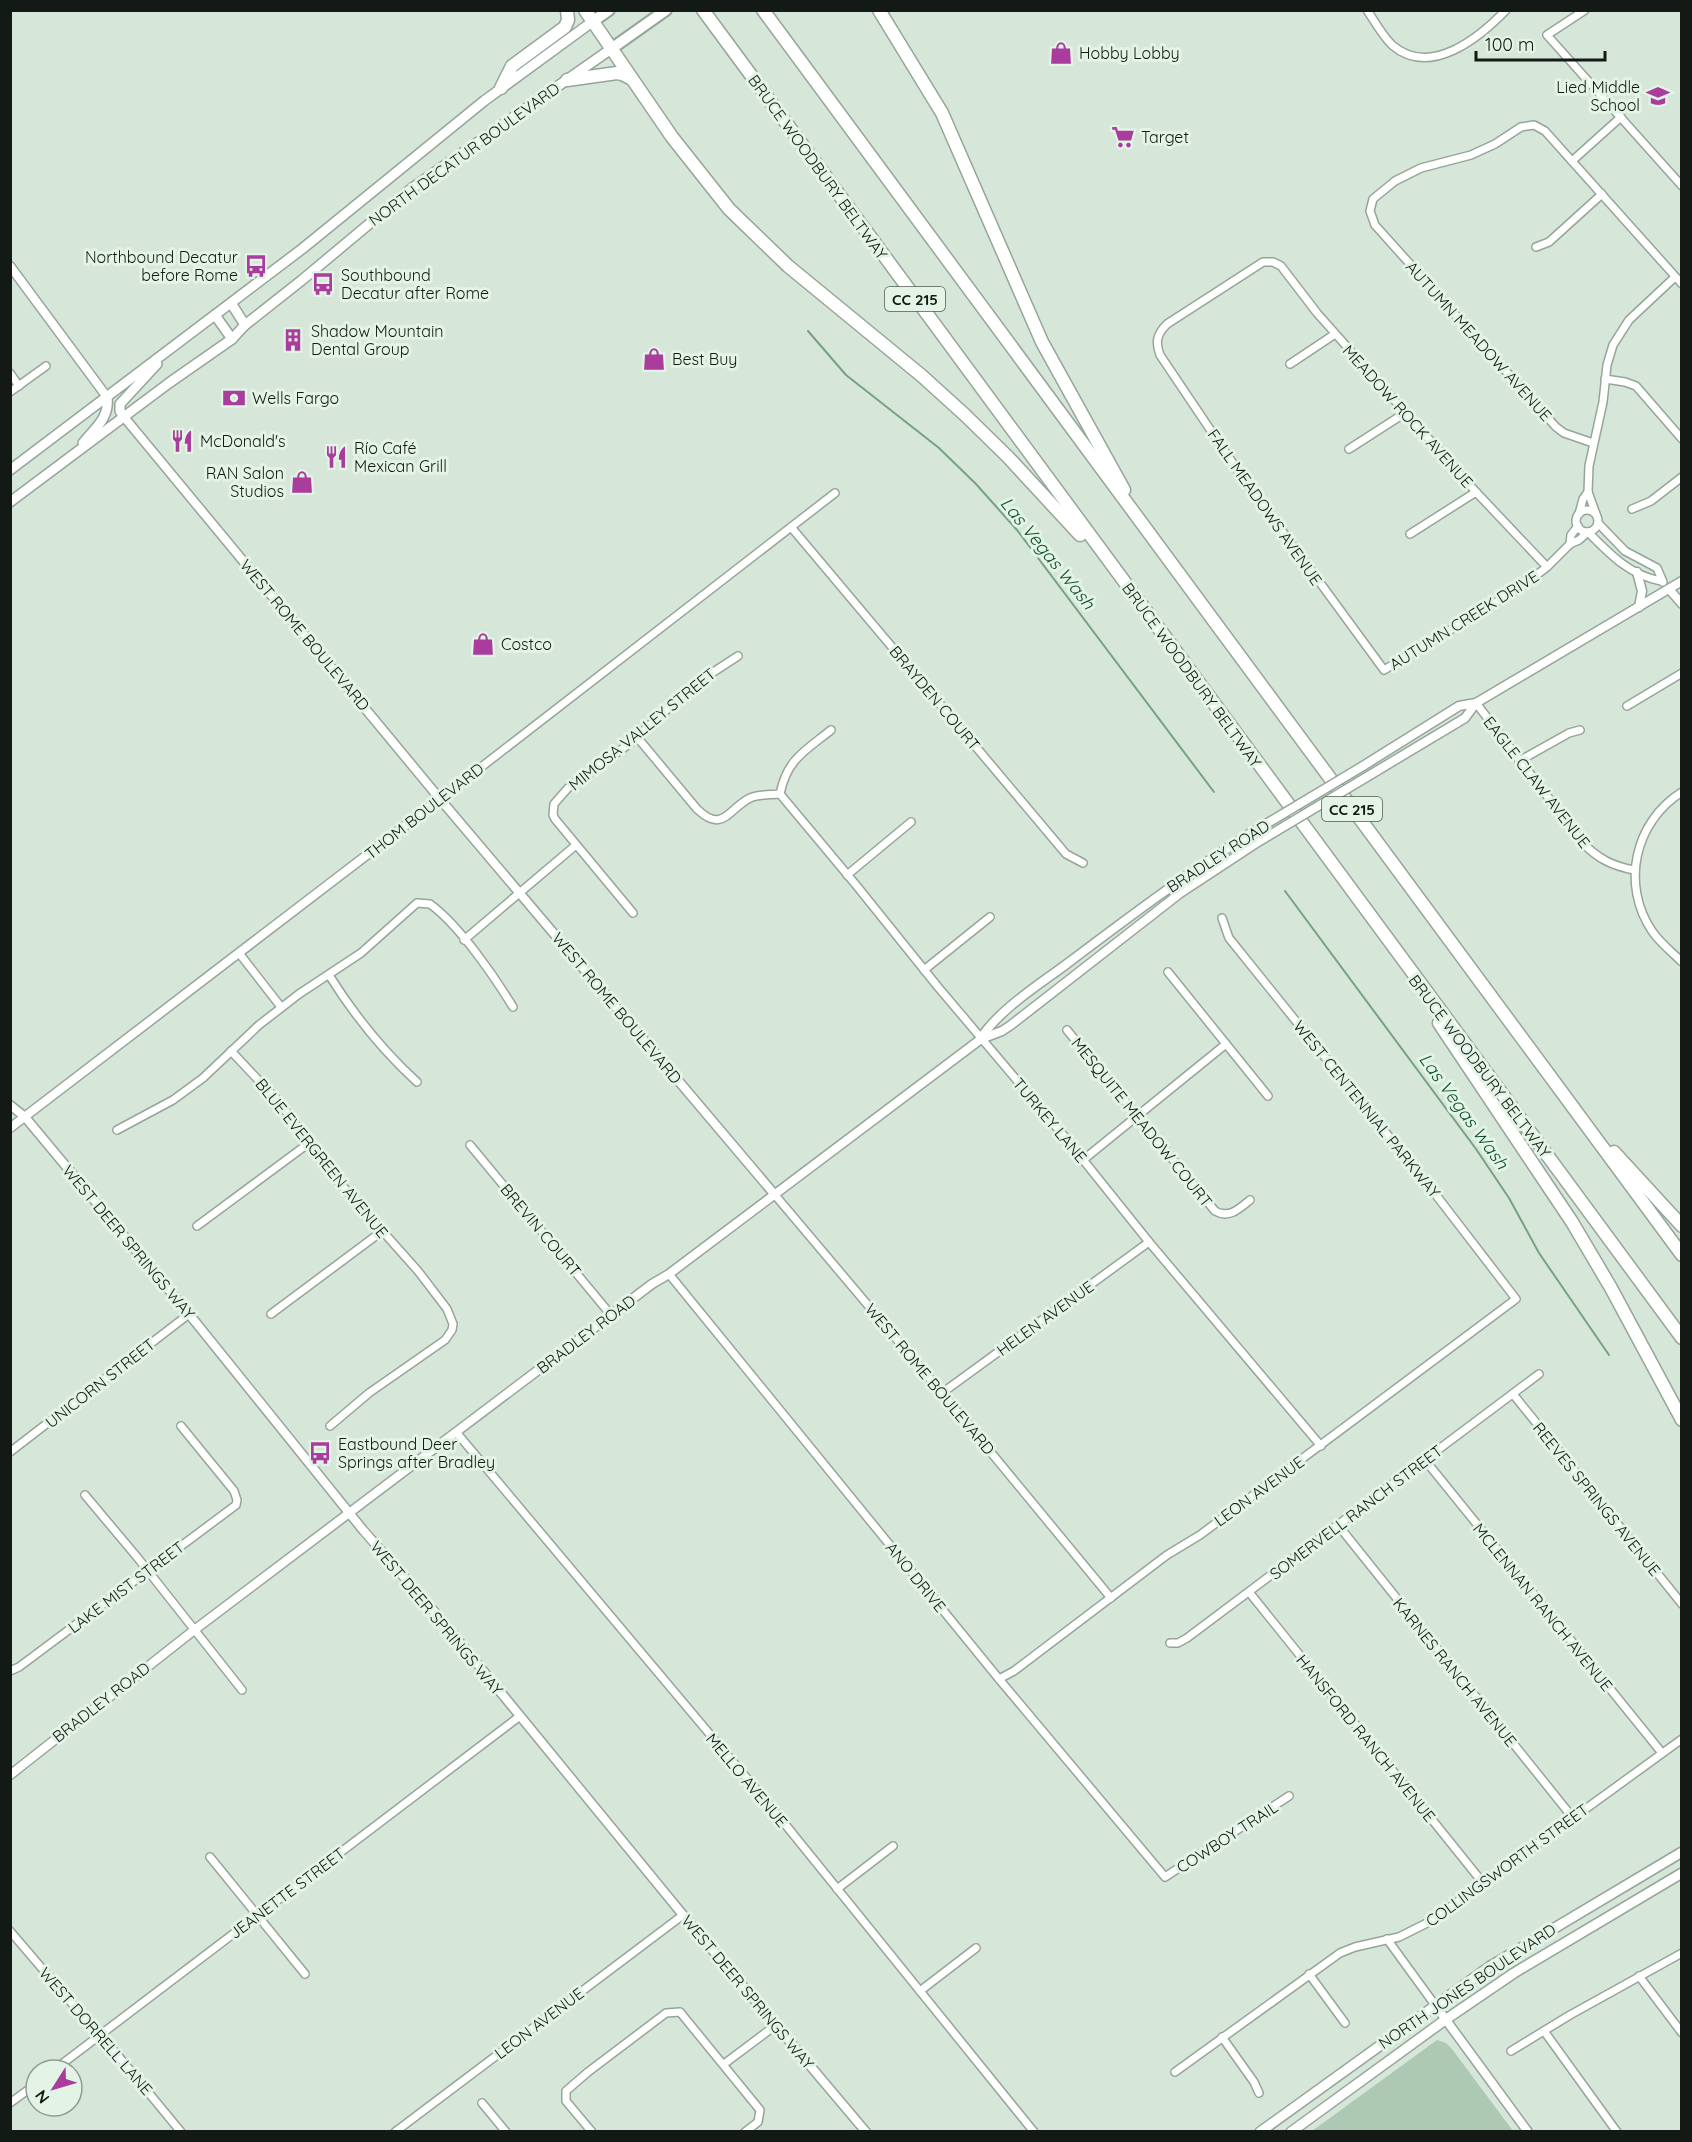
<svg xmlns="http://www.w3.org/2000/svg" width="1692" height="2142" font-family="Quicksand,sans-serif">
<rect width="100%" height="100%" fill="#d6e7da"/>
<polygon fill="#adc9b4" points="1437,2040 1446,2043 1452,2049 1513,2131 1312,2131"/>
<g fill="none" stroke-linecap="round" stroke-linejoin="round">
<g stroke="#78a083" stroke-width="2">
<polyline points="808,331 846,375 939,448 976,484 1017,530 1214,792"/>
<polyline points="1285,891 1476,1149 1509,1198 1539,1253 1609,1355"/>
</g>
<g stroke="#95a599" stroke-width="10">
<g id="minor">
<path d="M1367,10C1375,22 1382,35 1392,45C1430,78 1479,38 1506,10"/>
<polyline points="1585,10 1547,35 1682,186"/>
<polyline points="1572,161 1621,117"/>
<polyline points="1536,247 1549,242 1602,194"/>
<polyline points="1290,364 1335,334"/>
<polyline points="10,373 19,386"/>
<polyline points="1605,379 1625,382 1636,386 1682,439"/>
<polyline points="10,392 46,366"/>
<polyline points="1593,443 1564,433 1556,427 1375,225 1370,211 1373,199 1395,181 1421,168 1471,155 1495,144 1521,127 1534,125 1545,131 1682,284"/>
<polyline points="1349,449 1405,413"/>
<polyline points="1632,509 1651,501 1682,477"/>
<circle cx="1587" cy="521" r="11"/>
<polyline points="1579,514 1583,499 1588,492"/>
<polyline points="1596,514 1588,492 1589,466 1603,402 1607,365 1613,345 1629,320 1675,277"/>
<polyline points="1598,523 1625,551 1657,568 1663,582"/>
<polyline points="791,527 1066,854 1083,863"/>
<polyline points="1410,534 1476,492"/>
<polyline points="1570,544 1571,535 1578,526"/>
<path d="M1547,567L1476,492L1317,313L1281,266L1273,262H1263L1167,324C1157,334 1155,342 1160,355L1236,468L1384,670L1518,589L1547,567L1570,544L1579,540L1588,532C1610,554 1629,575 1661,581"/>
<path d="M1476,703L1583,843C1598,859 1613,866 1634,870"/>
<polyline points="1627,706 1682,673"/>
<path d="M637,737L697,809C723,834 728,809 750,798C759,794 770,795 780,794C787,759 805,751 831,730"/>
<polyline points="1519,761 1569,733 1580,730"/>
<path d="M1682,792C1634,822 1621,885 1652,931C1660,943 1672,952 1682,962"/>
<polyline points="780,794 856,885 938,987 1064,1136 1149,1242 1321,1446"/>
<polyline points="440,799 835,493"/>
<polyline points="847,875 911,822"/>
<polyline points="633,913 555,819 553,815 554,804 568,788 629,744 695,684 738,656"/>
<polyline points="464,940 576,845"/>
<polyline points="239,953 281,1007"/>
<polyline points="924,970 990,917"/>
<polyline points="1168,972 1268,1096"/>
<path d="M329,975C354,1015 382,1050 417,1082"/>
<path d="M1067,1030L1215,1211C1229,1219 1239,1209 1250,1200"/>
<polyline points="231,1051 279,1102 330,1172 418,1271 447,1309 453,1324 452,1330 445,1340 369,1393 330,1426"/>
<path d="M117,1130L173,1100L203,1078L259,1025L299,994L361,953L417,903L430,904C459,925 494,976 513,1007"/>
<polyline points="470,1145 611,1315"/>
<polyline points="1083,1160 1226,1044"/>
<polyline points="775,1195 942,1393 1111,1598"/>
<polyline points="197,1226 309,1143"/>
<polyline points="669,1274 999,1679 1165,1877 1289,1796"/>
<polyline points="271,1314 381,1232"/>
<polyline points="942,1393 1149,1242"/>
<polyline points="1513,1394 1682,1604"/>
<polyline points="456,1432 776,1813 1034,2132"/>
<polyline points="10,1452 189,1314"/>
<polyline points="1425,1460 1662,1753"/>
<polyline points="85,1495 137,1557 242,1690"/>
<polyline points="1338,1525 1573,1818"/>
<polyline points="1249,1592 1483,1883"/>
<polyline points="1170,1643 1178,1643 1187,1638 1539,1374"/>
<polyline points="10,1671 19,1667 236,1505 237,1500 234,1491 181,1426"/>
<polyline points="999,1679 1014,1671 1167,1555 1200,1535 1516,1299 1436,1195 1229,938 1222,918"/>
<polyline points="210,1857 305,1974"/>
<polyline points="837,1889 893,1846"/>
<polyline points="10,1931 87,2021 101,2035 181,2132"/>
<polyline points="1387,1939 1435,2005"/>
<polyline points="1309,1974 1345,2023"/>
<polyline points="1639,1976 1682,2033"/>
<polyline points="920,1991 976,1948"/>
<polyline points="1544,2031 1617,2132"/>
<polyline points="1222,2037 1254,2082 1259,2093"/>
<polyline points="1511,2051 1570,2015 1682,1953"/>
<polyline points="724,2064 776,2025"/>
<polyline points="54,2070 520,1716"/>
<polyline points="1175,2072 1340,1953 1355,1947 1399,1937 1431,1921 1682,1739"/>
<polyline points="10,2103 36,2084"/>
<polyline points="482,2103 506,2132"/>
<polyline points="395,2132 683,1915"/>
<polyline points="592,2132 566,2101 566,2091 588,2072 666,2013 680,2012 760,2110 758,2122 745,2132"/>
</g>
</g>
<g stroke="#95a599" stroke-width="11">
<g id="tertiary">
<polyline points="10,266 107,397"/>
<polyline points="124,417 440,799 775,1195"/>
<polyline points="1637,572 1642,591 1639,607"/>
<polyline points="1669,589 1682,604"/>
<polyline points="1363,766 1459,706 1476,703 1682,581"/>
<polyline points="1370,775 1465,718 1476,703"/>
<path d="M981,1038C999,1010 1037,986 1064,966C1125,920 1186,874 1251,833"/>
<polyline points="10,1105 25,1117 189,1314 363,1530 439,1617 683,1915 866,2132"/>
<polyline points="10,1128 440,799"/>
<polyline points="10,1775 193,1631 652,1284 669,1274 981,1039 1002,1031 1011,1025 1179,894 1258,842"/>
<polyline points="1435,2005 1528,2132"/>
</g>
</g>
<g stroke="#95a599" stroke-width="12">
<g id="secondary">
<polyline points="231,303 245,325"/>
<polyline points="215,315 232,339"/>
<polyline points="124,417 120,411 120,404 157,364"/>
<path d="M83,443C95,428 110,418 107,397"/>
<polyline points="10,470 302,249 484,101 592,22"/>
<polyline points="10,502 169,383 232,339 245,325 302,280 411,189 611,49"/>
<polyline points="1260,2132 1489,1967 1682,1852"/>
<polyline points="1291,2132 1445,2020 1514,1973 1682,1873"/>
</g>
</g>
<g stroke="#95a599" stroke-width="14">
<g id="primary">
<polyline points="592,22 609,10"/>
<polyline points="611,49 666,10"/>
</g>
</g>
<g stroke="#95a599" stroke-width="15">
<g id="motorway">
<polyline points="585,10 672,137 729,209 788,266 922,376 965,415 1008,457 1080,535"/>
<polyline points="703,10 1682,1338"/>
<polyline points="763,10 1682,1255"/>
<polyline points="879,10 942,113 1042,342 1124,490"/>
<polyline points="567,80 617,73 622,74 630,78"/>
<polyline points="501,88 512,66 565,27 568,20 567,10"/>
<polyline points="1439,1023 1572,1222 1611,1288 1682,1420"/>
<polyline points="1614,1152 1682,1226"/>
</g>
</g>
<use href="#minor" stroke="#fff" stroke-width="7"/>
<use href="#tertiary" stroke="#fff" stroke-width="8"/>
<use href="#secondary" stroke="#fff" stroke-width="9"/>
<use href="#primary" stroke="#fff" stroke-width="10"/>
<use href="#motorway" stroke="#fff" stroke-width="12"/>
<g stroke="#95a599" stroke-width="11" stroke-linecap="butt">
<g id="tertiary-bridge">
<polyline points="1251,833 1363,766"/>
<polyline points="1258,842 1370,775"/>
</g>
</g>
<use href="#tertiary-bridge" stroke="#fff" stroke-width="8"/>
</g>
<defs>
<g id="shop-bare" transform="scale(1.8)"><path d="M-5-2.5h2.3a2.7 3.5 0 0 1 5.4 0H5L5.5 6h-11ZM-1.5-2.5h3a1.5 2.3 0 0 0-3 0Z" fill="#a93c9c" stroke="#e3f4e7" stroke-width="2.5" paint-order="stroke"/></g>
<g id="school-bare" transform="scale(1.8)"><path d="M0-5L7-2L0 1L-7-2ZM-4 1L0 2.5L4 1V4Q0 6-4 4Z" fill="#a93c9c" stroke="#e3f4e7" stroke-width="2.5" paint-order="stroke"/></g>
<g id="supermarket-bare" transform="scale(1.8)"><path d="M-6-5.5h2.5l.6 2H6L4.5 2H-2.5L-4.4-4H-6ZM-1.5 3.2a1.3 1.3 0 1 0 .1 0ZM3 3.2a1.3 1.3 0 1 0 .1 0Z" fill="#a93c9c" stroke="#e3f4e7" stroke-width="2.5" paint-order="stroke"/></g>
<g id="bus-bare" transform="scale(1.8)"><path d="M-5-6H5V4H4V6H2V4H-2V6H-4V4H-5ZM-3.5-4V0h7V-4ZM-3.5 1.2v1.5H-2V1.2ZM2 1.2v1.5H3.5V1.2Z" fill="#a93c9c" stroke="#e3f4e7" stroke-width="2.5" paint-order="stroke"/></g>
<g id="building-bare" transform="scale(1.8)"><path d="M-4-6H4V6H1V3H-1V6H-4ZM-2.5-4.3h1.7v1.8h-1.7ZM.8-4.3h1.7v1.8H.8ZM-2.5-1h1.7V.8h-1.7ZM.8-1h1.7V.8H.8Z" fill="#a93c9c" stroke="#e3f4e7" stroke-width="2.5" paint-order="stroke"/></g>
<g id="bank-bare" transform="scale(1.8)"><path d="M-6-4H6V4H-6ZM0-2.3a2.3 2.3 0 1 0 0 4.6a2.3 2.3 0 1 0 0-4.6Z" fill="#a93c9c" stroke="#e3f4e7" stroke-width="2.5" paint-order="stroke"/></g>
<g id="restaurant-bare" transform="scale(1.8)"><path d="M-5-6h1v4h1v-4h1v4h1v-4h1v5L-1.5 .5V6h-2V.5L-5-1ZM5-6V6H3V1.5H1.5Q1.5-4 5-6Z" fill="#a93c9c" stroke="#e3f4e7" stroke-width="2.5" paint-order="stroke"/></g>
</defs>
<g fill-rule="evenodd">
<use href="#shop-bare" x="1061" y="53"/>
<use href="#school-bare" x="1658" y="96"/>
<use href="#supermarket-bare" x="1123" y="137"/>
<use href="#bus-bare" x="256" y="266"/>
<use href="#bus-bare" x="323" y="284"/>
<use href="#building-bare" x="293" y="340"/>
<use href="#shop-bare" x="654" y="359"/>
<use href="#bank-bare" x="234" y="398"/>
<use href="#restaurant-bare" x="182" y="441"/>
<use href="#restaurant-bare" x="336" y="457"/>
<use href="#shop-bare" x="302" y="482"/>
<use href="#shop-bare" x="483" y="644"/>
<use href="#bus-bare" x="320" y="1453"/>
</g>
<g text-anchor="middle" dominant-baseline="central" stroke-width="6" stroke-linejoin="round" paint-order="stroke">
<g fill="#e3f4e7" stroke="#515b53" stroke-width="1.5">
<rect x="885" y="287" width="60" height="24" rx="4.5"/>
<rect x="1322" y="797" width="60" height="24" rx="4.5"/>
</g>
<g font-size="15" font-weight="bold" fill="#131914">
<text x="915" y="299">CC 215</text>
<text x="1352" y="809">CC 215</text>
</g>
<g font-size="16" fill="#131914" stroke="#e3f4e7" text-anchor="start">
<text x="1079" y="53">Hobby Lobby</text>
<text x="1640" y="87" text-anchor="end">Lied Middle<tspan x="1640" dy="18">School</tspan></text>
<text x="1141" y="137">Target</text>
<text x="238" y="257" text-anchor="end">Northbound Decatur<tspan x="238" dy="18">before Rome</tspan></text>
<text x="341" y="275">Southbound<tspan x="341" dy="18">Decatur after Rome</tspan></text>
<text x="311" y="331">Shadow Mountain<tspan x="311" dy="18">Dental Group</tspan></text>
<text x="672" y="359">Best Buy</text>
<text x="252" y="398">Wells Fargo</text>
<text x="200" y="441">McDonald's</text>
<text x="354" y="448">Río Café<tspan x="354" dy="18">Mexican Grill</tspan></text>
<text x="284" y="473" text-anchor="end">RAN Salon<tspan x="284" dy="18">Studios</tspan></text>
<text x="501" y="644">Costco</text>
<text x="338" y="1444">Eastbound Deer<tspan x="338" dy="18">Springs after Bradley</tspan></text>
</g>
<g font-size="16" fill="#131914" stroke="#e3f4e7">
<text transform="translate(464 154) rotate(-36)">NORTH DECATUR BOULEVARD</text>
<text transform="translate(818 167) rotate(54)">BRUCE WOODBURY BELTWAY</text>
<text transform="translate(1479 341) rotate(48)">AUTUMN MEADOW AVENUE</text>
<text transform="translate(1408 416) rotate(48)">MEADOW ROCK AVENUE</text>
<text transform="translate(1265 507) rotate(55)">FALL MEADOWS AVENUE</text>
<text transform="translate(1464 620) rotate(-32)">AUTUMN CREEK DRIVE</text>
<text transform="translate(305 635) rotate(50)">WEST ROME BOULEVARD</text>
<text transform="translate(1192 675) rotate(54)">BRUCE WOODBURY BELTWAY</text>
<text transform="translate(935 698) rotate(50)">BRAYDEN COURT</text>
<text transform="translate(642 729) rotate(-39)">MIMOSA VALLEY STREET</text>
<text transform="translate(1537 782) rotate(52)">EAGLE CLAW AVENUE</text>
<text transform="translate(424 811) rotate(-38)">THOM BOULEVARD</text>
<text transform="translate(1218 856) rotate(-33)">BRADLEY ROAD</text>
<text transform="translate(617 1008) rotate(50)">WEST ROME BOULEVARD</text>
<text transform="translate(1480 1066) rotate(53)">BRUCE WOODBURY BELTWAY</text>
<text transform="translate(1367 1109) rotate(51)">WEST CENTENNIAL PARKWAY</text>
<text transform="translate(1050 1120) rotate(50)">TURKEY LANE</text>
<text transform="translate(1142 1122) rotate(51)">MESQUITE MEADOW COURT</text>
<text transform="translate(322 1158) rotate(51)">BLUE EVERGREEN AVENUE</text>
<text transform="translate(541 1230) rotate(50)">BREVIN COURT</text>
<text transform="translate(129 1242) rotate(50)">WEST DEER SPRINGS WAY</text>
<text transform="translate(1045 1318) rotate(-36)">HELEN AVENUE</text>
<text transform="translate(586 1334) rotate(-37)">BRADLEY ROAD</text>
<text transform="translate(930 1379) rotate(50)">WEST ROME BOULEVARD</text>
<text transform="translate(100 1383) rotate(-38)">UNICORN STREET</text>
<text transform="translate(1259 1491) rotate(-36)">LEON AVENUE</text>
<text transform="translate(1597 1499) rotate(51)">REEVES SPRINGS AVENUE</text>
<text transform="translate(1356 1512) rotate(-37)">SOMERVELL RANCH STREET</text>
<text transform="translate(916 1577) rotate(51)">ANO DRIVE</text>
<text transform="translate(126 1587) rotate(-37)">LAKE MIST STREET</text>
<text transform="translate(1543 1607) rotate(51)">MCLENNAN RANCH AVENUE</text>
<text transform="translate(437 1618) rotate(50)">WEST DEER SPRINGS WAY</text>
<text transform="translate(1455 1672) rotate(51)">KARNES RANCH AVENUE</text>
<text transform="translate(101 1702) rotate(-38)">BRADLEY ROAD</text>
<text transform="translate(1366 1738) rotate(51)">HANSFORD RANCH AVENUE</text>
<text transform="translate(747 1780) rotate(50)">MELLO AVENUE</text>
<text transform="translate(1227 1837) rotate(-33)">COWBOY TRAIL</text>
<text transform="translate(1507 1865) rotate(-36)">COLLINGSWORTH STREET</text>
<text transform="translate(287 1893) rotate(-37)">JEANETTE STREET</text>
<text transform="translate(1467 1986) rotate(-34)">NORTH JONES BOULEVARD</text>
<text transform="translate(748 1992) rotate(50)">WEST DEER SPRINGS WAY</text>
<text transform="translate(539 2023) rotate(-37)">LEON AVENUE</text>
<text transform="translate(96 2031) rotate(49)">WEST DORRELL LANE</text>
</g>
<g font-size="18" font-style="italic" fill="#0f502b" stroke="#e3f4e7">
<text transform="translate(1048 553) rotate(51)">Las Vegas Wash</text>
<text transform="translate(1464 1111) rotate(54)">Las Vegas Wash</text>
</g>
</g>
<rect width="1692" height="2142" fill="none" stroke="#131914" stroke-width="24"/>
<g transform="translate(54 2088) rotate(233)"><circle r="28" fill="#e3f4e7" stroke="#909c93" stroke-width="1.5"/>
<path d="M0-4.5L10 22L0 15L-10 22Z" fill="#a93c9c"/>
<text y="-9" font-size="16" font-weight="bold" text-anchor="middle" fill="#131914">N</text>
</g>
<path d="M1476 51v9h129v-9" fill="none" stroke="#131914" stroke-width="3"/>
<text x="1485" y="51" font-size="18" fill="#131914" stroke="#e3f4e7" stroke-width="4.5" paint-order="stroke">100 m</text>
</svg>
